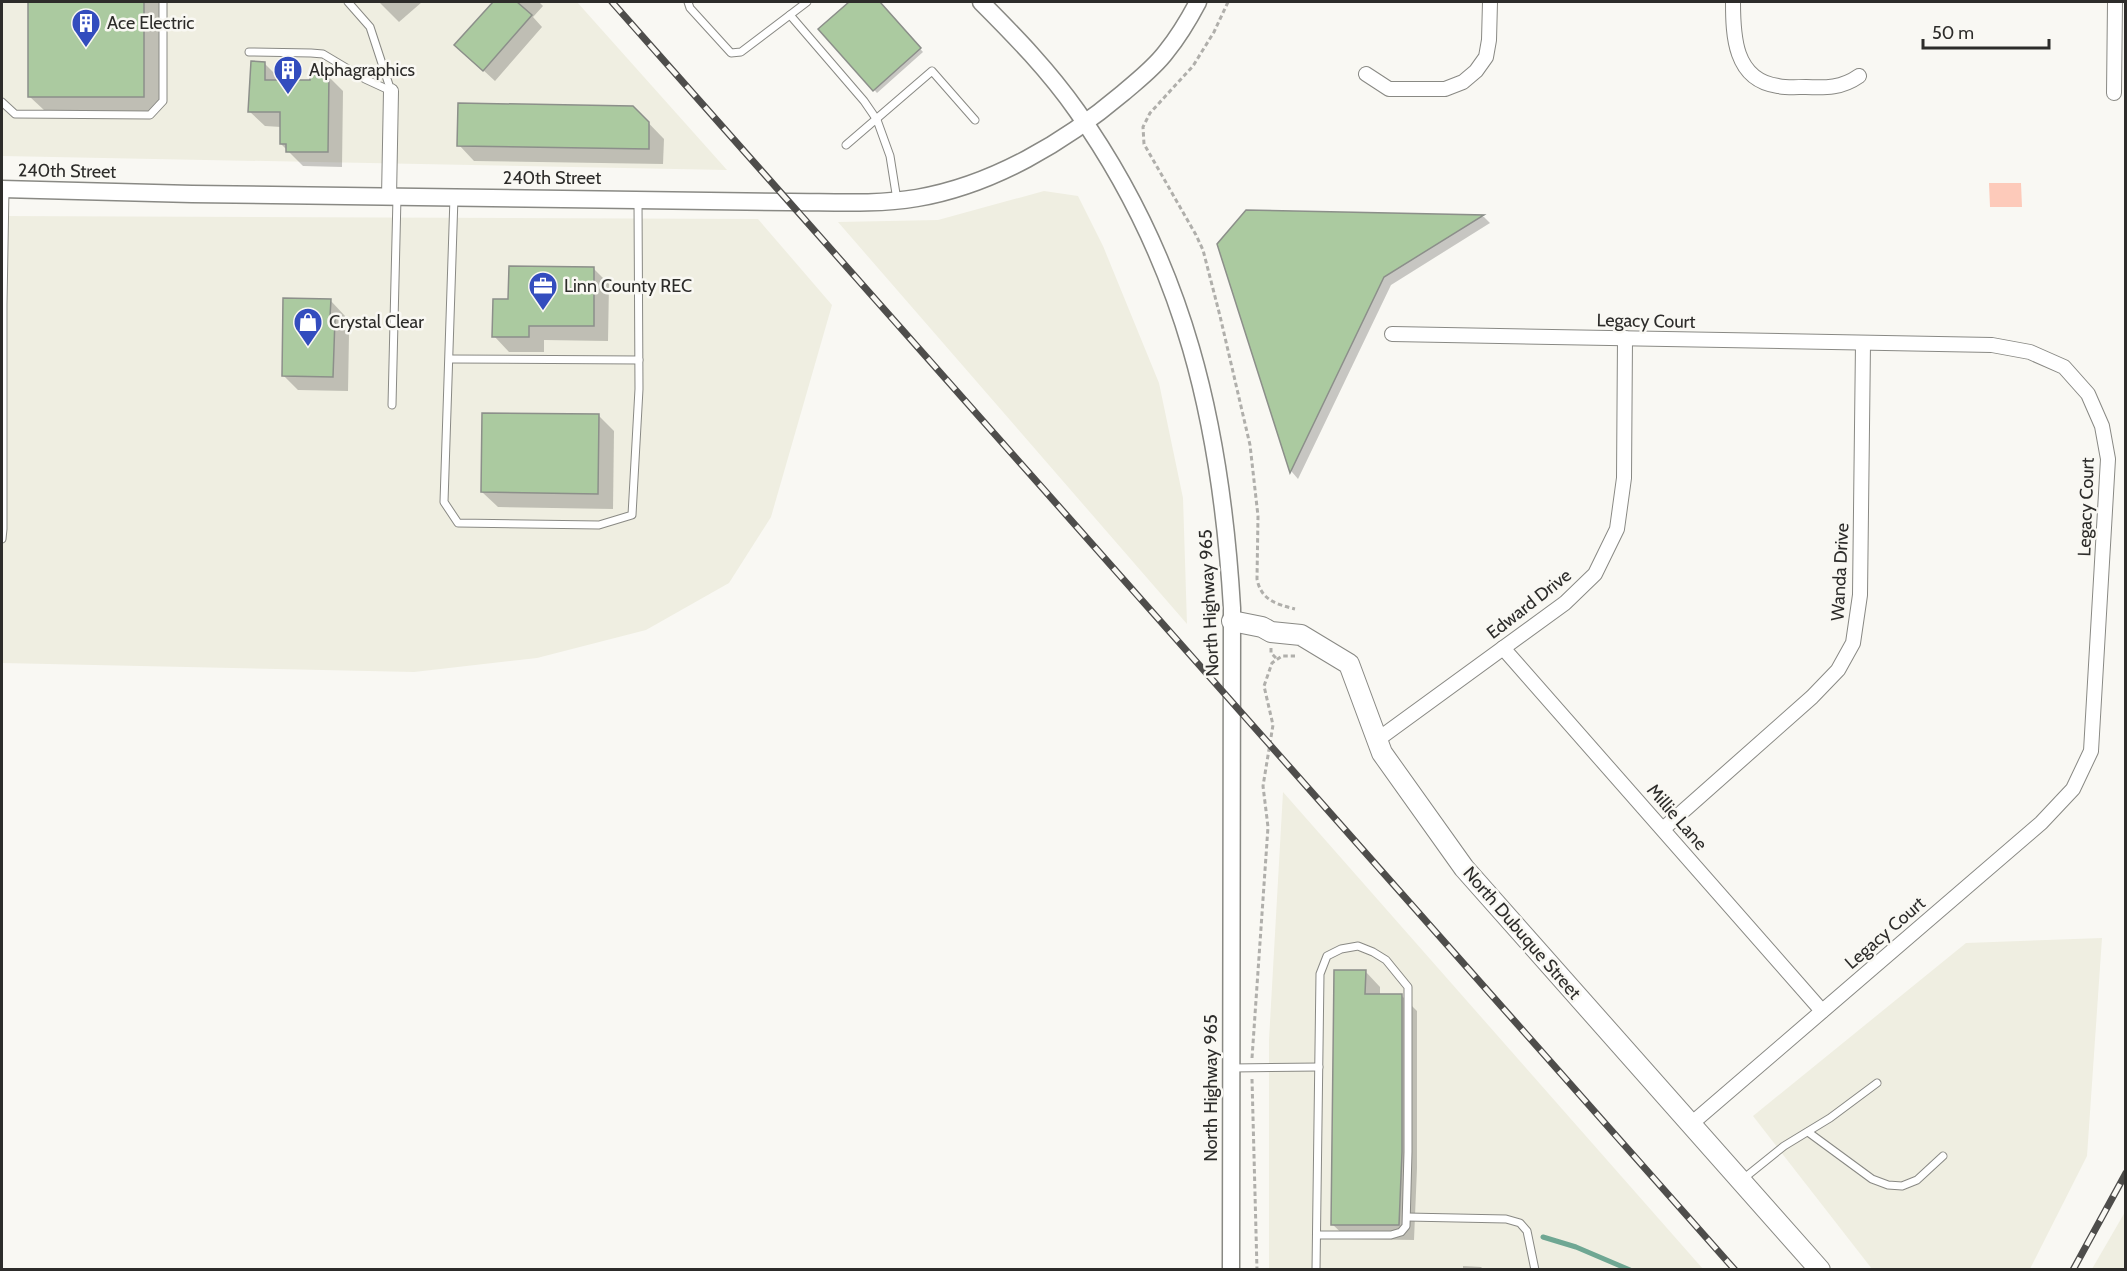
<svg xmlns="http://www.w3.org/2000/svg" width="2127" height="1271" font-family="Cabin,sans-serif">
<rect width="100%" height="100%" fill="#f9f8f3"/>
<g fill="#efeee1">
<polygon points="2,2 577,2 727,170 2,156"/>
<polygon points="1044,191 1078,196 1103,246 1159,383 1183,498 1187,624 838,222 938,220"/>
<polygon points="2,216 758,219 832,305 771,517 729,583 646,630 537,658 414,672 2,663"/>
<polygon points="1283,792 1703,1269 1269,1270 1269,1040"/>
<polygon points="2102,938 2087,1156 2030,1269 1872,1269 1753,1116 1966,943"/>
<polygon points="2125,1212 2125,1269 2092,1269"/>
</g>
<polygon fill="#fdcaba" points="1989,183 2021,183 2022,207 1990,207"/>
<g fill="#0003">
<polygon points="30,2 159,2 159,112 45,111 29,96"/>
<polygon points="379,2 422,2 399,22"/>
<polygon points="495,2 539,2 543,6 533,17 542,27 495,81 456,45"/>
<polygon points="851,2 878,2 923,52 877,93 820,29"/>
<polygon points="264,63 280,79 280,81 312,82 328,76 343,91 342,167 303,166 281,144 281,127 265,126 249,111"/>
<polygon points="633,107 664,139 663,164 474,161 459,145"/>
<polygon points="1247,211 1484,217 1490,223 1391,285 1298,479 1292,472 1219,244"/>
<polygon points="594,269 609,284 608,341 544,340 544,352 509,352 494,336 510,300"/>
<polygon points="330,300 345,316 345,330 349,334 348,391 298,390 283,375"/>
<polygon points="599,416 614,431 613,509 498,507 482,492"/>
<polygon points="1365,971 1380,987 1380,996 1402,996 1417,1011 1417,1168 1414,1240 1348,1239 1332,1224"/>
<polygon points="1463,1266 1481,1267 1484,1270 1463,1270"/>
</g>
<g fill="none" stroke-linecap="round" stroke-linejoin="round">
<polyline stroke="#6fa793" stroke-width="5" points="1543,1237 1576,1247 1630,1270"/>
</g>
<g fill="#abcaa0" stroke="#8c8f8a" stroke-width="1.5">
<rect x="28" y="2" width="116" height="95"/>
<polygon points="493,2 517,2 532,15 483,71 454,45"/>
<polygon points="849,2 880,2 921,48 873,91 818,29"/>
<polygon points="251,61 265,62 265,80 310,80 310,74 329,74 328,152 286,152 286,144 280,144 280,112 248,112"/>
<polygon points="458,103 633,106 649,122 649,149 457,146"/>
<polygon points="1246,210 1484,215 1384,277 1290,473 1217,244"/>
<polygon points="509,266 594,267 594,326 529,326 529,337 492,337 493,299 508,299"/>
<polygon points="283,298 331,299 330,317 335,318 333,377 282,376"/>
<polygon points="482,413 599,414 598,494 481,492"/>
<polygon points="1334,970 1366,970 1365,994 1402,994 1402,1152 1399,1225 1331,1225"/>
</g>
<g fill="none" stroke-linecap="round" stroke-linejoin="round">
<g stroke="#898984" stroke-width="9">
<g id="service">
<polyline points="348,2 370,27 391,91"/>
<polyline points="688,2 690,8 731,53 741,52 807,2"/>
<polyline points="790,15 864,101 877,120 890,156 897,200"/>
<polyline points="249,52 311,53 323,54 365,79 391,91"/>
<polyline points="2,102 15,114 150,115 163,101 163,2"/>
<polyline points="846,145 932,71 975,120"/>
<polyline points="454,197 444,502 458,523 599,525 632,515 639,389 638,201"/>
<polyline points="450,359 639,360"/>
<polyline points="392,405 397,197"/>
<polyline points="2,539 3,529 3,305 5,189"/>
<polyline points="1232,1068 1319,1067"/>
<polyline points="1808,1132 1872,1179 1888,1185 1902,1186 1917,1180 1943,1156"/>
<polyline points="1743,1179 1784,1146 1830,1118 1877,1083"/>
<polyline points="1407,1217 1506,1219 1520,1223 1527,1231 1535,1270"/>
<polyline points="1316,1270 1320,974 1327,956 1341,949 1358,946 1373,952 1386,960 1408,987 1408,1152 1406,1226 1401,1232 1391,1235 1317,1235"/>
</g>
</g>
<g stroke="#898984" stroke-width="16">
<g id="minor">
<path d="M1733,2C1733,35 1734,80 1778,86C1787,88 1797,87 1806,87C1826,88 1842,88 1859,76"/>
<polyline points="1366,74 1389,89 1445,89 1463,82 1476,71 1486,57 1489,40 1490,2"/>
<polyline points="2114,93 2115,2"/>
<polyline points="389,197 391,91"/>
<polyline points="1392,334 1992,345 2030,352 2064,367 2088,394 2102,426 2108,459 2091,751 2073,789 2041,823 1691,1124"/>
<polyline points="1503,648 1822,1011"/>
<polyline points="1377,740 1565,603 1595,574 1617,529 1624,478 1625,338"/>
<polyline points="1663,829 1812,697 1838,670 1853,643 1860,595 1863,343"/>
</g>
</g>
<g stroke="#898984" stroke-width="19">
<g id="tertiary">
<path d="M981,2C1015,36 1049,71 1077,111C1185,264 1221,424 1232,608L1231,1270"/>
<path d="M2,189L192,194L789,202C832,202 875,205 917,198C993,185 1065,142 1123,93C1138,80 1154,68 1166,52C1179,36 1189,19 1198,2"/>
</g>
</g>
<g stroke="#898984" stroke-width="22">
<polyline id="secondary" points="1232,621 1262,627 1271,632 1301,635 1349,664 1382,753 1464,868 1820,1270"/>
</g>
<g stroke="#b0afab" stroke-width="3" stroke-dasharray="4.5 3" stroke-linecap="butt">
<path d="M1228,2L1214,32L1193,66L1150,113L1143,127L1144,144L1196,235L1203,250L1220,316L1250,445L1258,516L1257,579C1261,600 1276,604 1295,609"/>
<polyline points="1271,648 1271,653 1277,659"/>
<polyline points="1252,1058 1268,827 1263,786 1273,725 1264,686 1272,663 1282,656 1295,656"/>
<polyline points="1252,1079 1257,1270"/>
</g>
<use href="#service" stroke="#fff" stroke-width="7"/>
<use href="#minor" stroke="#fff" stroke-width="14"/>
<use href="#tertiary" stroke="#fff" stroke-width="16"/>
<use href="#secondary" stroke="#fff" stroke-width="20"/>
<g stroke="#4e4d4b" stroke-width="7">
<g id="rail">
<polyline points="612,2 1735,1270"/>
<polyline points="2073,1270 2126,1173"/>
</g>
</g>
<use href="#rail" stroke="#f9f8f3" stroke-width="4.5" stroke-dasharray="14" stroke-linecap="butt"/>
</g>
<defs>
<g id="building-pin" transform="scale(1.5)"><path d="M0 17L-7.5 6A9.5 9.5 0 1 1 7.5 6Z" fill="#334dbe" stroke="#f9f8f3"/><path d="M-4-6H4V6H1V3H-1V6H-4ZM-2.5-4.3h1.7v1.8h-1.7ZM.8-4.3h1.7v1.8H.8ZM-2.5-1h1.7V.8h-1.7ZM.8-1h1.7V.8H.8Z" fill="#fff"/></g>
<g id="office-pin" transform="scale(1.5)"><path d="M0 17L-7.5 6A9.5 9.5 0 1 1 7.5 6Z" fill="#334dbe" stroke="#f9f8f3"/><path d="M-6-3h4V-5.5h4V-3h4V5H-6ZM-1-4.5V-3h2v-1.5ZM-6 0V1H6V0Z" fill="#fff"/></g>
<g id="shop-pin" transform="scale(1.5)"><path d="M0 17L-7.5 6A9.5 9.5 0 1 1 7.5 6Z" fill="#334dbe" stroke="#f9f8f3"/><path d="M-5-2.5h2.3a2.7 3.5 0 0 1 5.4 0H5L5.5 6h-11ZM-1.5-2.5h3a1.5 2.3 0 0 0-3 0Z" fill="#fff"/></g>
</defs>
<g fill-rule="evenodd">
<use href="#building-pin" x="86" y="23"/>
<use href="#building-pin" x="288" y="70"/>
<use href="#office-pin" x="543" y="286"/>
<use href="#shop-pin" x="308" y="322"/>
</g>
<g text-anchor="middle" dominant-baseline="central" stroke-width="5" stroke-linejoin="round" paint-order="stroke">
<g font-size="18" fill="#2d2c2a" stroke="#f9f8f3" text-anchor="start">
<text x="107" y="23">Ace Electric</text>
<text x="309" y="70">Alphagraphics</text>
<text x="564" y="286">Linn County REC</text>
<text x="329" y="322">Crystal Clear</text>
</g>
<g font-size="18" fill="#2d2c2a" stroke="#f9f8f3">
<text transform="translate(67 171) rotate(1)">240th Street</text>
<text x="552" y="178">240th Street</text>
<text transform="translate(1646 321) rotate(1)">Legacy Court</text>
<text transform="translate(2086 507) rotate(-88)">Legacy Court</text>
<text transform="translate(1840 572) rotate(-87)">Wanda Drive</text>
<text transform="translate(1209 603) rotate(-93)">North Highway 965</text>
<text transform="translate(1529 604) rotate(-38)">Edward Drive</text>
<text transform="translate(1677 817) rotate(49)">Millie Lane</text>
<text transform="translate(1522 933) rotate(49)">North Dubuque Street</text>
<text transform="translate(1885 933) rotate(-41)">Legacy Court</text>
<text transform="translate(1211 1088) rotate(-90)">North Highway 965</text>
</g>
</g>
<rect width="2127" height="1271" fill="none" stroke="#2d2c2a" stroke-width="6"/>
<path d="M1923 39v9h126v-9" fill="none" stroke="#2d2c2a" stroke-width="3"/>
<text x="1932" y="39" font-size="18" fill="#2d2c2a" stroke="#f9f8f3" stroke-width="4.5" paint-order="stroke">50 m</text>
</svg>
